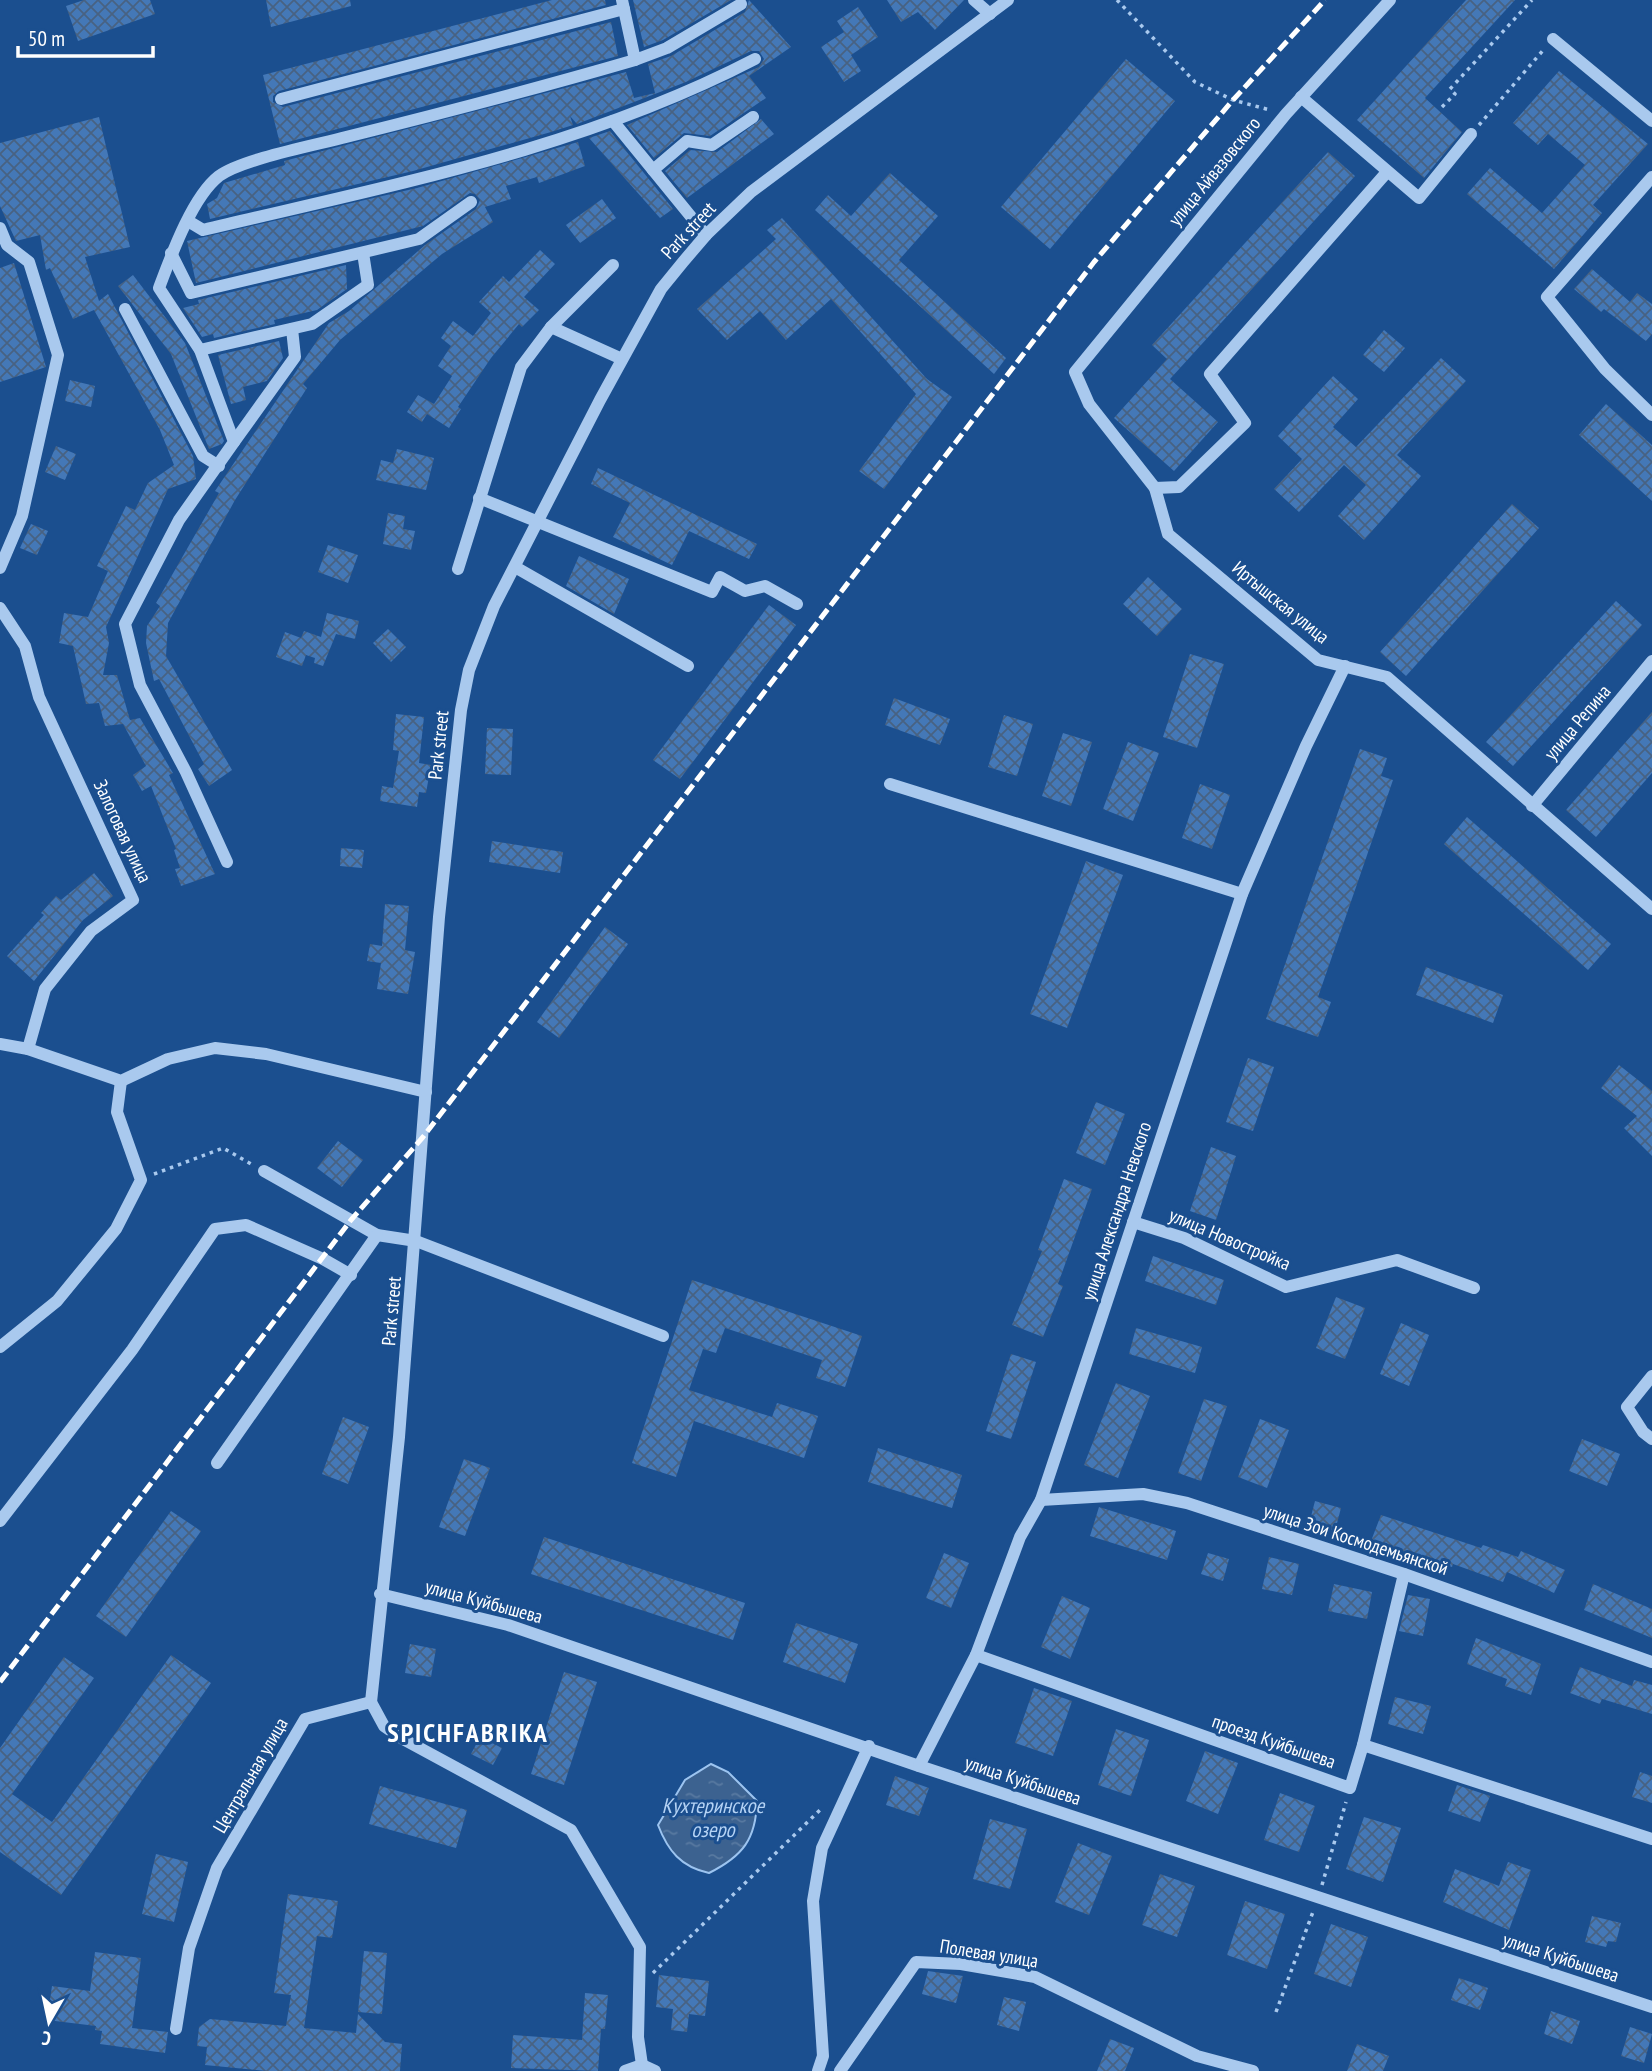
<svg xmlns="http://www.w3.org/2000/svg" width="1652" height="2071" font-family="'PT Sans Narrow',sans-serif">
<defs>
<pattern id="water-ripples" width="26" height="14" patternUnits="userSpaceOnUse" patternTransform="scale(1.75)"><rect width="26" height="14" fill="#3c6290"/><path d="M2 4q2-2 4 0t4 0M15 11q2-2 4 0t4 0" fill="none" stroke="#597aa1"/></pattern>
<pattern id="building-cross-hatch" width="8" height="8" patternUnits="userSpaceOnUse" patternTransform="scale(1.75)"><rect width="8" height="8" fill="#4478b7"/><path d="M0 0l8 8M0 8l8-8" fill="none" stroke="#486282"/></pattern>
</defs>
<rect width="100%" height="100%" fill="#1b4f8f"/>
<path fill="url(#water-ripples)" stroke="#9cc4f0" stroke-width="2" d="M711,1764L728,1772L757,1801C756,1839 743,1856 709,1873C681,1867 668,1851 658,1825L685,1780Z"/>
<g fill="url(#building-cross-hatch)">
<polygon points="84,0 150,0 155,14 78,41 66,6"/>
<polygon points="266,0 350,0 351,6 271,27"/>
<polygon points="552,0 605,0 606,5 279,91 273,96 273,102 283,107 611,22 618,56 280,144 263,75"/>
<polygon points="633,0 731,0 663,40 644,47"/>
<polygon points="749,0 791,47 749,76 766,98 710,136 684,133 654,158 627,125 759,67 764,59 759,51 751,51 686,82 577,124 570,116 573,125 551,132 413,171 210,219 207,204 217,198 224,183 285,165 284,161 626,72 634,98 655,93 648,64 671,56 745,12"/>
<polygon points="887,0 964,0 935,30 918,12 901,22"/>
<polygon points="1466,0 1515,0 1425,98 1462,132 1424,178 1357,120"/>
<polygon points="858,7 878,37 851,55 861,71 844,82 821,47 844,32 837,21"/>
<polygon points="1126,59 1175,101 1050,249 1001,207"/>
<polygon points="1559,71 1648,144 1593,205 1602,213 1554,269 1467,194 1490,168 1542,213 1585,165 1548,134 1538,145 1513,123"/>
<polygon points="99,117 130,247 85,257 99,301 108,294 193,456 196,479 168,489 106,627 109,643 103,675 117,675 130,720 140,718 173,773 169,775 215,874 181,886 175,869 180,868 174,850 176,849 151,786 142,791 133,775 146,766 123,724 105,726 99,703 86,704 73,646 59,643 64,613 88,617 108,571 97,566 126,506 135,510 148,483 174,465 160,430 94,310 73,319 50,268 46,270 40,235 16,241 0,206 0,143"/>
<polygon points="761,119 774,134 687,198 665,171 690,150 717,152"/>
<polygon points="610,131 673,209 660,218 589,138"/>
<polygon points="578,142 585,166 539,183 537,177 506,186 511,199 485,207 493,222 442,254 340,340 303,384 307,388 235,500 168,623 166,656 232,770 209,786 198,769 204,764 159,679 154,681 146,643 147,626 160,606 156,603 219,493 215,491 329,323 349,311 425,245 476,209 480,200 475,194 470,193 423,226 196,283 187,241 417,188"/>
<polygon points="1328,152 1355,176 1170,379 1218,422 1174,471 1114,418 1167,359 1152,345"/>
<polygon points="890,173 938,216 899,260 1006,358 994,374 815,210 828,195 851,216"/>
<polygon points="602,199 616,218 580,243 566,225"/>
<polygon points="782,218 927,379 952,397 884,489 859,471 916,394 831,299 786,340 760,311 727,340 697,309 776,239 767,230"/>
<polygon points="540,250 555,264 524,297 539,310 522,327 519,324 491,358 458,407 461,409 449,428 427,414 422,422 407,412 418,395 434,404 452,376 438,366 451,346 441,338 453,321 473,336 491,313 479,302 503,276 509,282"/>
<polygon points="14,263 46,367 0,382 0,268"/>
<polygon points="346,265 347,289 317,310 274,320 275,324 214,338 213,334 202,337 183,308 199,304 198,300"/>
<polygon points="1592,269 1630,302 1637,293 1652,304 1652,334 1646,341 1604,309 1601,312 1574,289"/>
<polygon points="133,275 185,343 224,441 222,444 209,449 171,354 118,286"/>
<polygon points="1384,330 1405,348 1384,372 1363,355"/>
<polygon points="279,341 283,358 267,381 243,387 246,400 231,404 218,355"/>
<polygon points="1441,358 1466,381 1397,455 1421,476 1364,540 1338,516 1366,485 1344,465 1299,512 1274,489 1302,459 1278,436 1333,376 1358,399 1333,427 1356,447"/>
<polygon points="70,380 95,386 91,407 65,401"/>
<polygon points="1606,404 1652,445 1652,501 1579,435"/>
<polygon points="56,446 76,454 65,480 45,472"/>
<polygon points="397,449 434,458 426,490 376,480 381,460 393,463"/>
<polygon points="598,468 757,544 749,559 689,531 672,565 613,537 630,503 591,484"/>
<polygon points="1512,504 1539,528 1406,676 1380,652"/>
<polygon points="388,513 405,516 403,529 415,531 411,550 383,544"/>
<polygon points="31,524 48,531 37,555 20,548"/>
<polygon points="328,545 358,555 348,583 318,572"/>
<polygon points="579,556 629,579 614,614 566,586"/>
<polygon points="1148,577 1182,609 1157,636 1123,604"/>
<polygon points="1616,601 1642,625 1513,766 1486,742"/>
<polygon points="769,605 796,625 680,779 653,760"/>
<polygon points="327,613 359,621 355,639 336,634 323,666 314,663 315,658 306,655 302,666 276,657 285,632 301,638 304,631 321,637"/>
<polygon points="388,629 406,647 391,662 373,643"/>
<polygon points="1190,654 1224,664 1197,748 1163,737"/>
<polygon points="894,698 950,719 940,745 885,725"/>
<polygon points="1652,712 1652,773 1596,837 1566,810"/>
<polygon points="396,714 424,717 419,763 431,765 426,793 419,792 417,807 380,801 382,786 393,788 399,751 393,750"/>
<polygon points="1004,715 1033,724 1017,776 988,767"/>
<polygon points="487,728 513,729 511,775 485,774"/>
<polygon points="1063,733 1092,742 1071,806 1042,796"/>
<polygon points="1128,742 1159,753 1133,821 1103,809"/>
<polygon points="1360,749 1387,758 1381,776 1393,780 1318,997 1331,1002 1318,1037 1266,1019"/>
<polygon points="1200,784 1230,795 1212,849 1182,838"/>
<polygon points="1467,817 1611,944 1588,970 1444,844"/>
<polygon points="492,841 563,852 560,873 489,862"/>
<polygon points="341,848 364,850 362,868 340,866"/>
<polygon points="1086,861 1123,875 1067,1028 1030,1014"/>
<polygon points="94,873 113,896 83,920 34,981 7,956 44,915 41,913 56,896 61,900"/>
<polygon points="385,904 409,906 405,950 415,952 408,994 377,989 381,963 367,961 370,944 382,946"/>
<polygon points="605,927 628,944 559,1038 537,1022"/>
<polygon points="1426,967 1503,995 1493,1023 1416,995"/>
<polygon points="1248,1058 1274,1067 1253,1131 1226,1122"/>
<polygon points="1619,1065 1652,1091 1652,1156 1624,1128 1637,1116 1601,1088"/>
<polygon points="1096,1102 1125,1114 1105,1165 1076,1153"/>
<polygon points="338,1141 363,1160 342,1187 317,1168"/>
<polygon points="1211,1147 1236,1156 1216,1220 1190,1211"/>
<polygon points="1064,1179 1092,1189 1058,1284 1063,1286 1043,1337 1012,1325 1042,1251 1038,1250"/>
<polygon points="1153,1256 1224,1280 1216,1305 1145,1281"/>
<polygon points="692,1280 862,1336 845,1387 816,1378 822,1360 725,1328 716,1353 703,1349 689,1390 772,1417 777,1403 818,1416 804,1458 694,1421 676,1477 632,1463"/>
<polygon points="1336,1297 1365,1308 1345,1359 1316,1348"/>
<polygon points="1401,1323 1429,1335 1409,1386 1380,1374"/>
<polygon points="1136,1328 1202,1347 1195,1373 1129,1354"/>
<polygon points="1011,1354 1036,1362 1011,1439 986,1431"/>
<polygon points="1116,1383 1150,1396 1118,1478 1084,1465"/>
<polygon points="1204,1399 1227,1406 1201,1481 1178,1473"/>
<polygon points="343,1417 369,1427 348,1484 322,1474"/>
<polygon points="1260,1419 1289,1430 1267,1488 1238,1477"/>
<polygon points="1582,1439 1620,1454 1607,1486 1569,1471"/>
<polygon points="878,1448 962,1475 952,1508 868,1482"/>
<polygon points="464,1459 490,1468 465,1536 439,1527"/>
<polygon points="1315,1501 1341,1508 1335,1531 1309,1524"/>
<polygon points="1099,1507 1176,1531 1167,1560 1090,1536"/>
<polygon points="171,1511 201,1531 126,1637 96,1616"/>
<polygon points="1381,1515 1481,1548 1483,1545 1518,1557 1521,1551 1565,1570 1554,1593 1507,1572 1503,1582 1453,1564 1452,1567 1371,1541"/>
<polygon points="544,1537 745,1603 733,1640 531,1574"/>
<polygon points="944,1553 969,1563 951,1608 926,1598"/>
<polygon points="1208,1553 1229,1559 1223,1581 1201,1574"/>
<polygon points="1269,1557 1299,1564 1292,1595 1262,1589"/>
<polygon points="1334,1584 1372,1592 1367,1619 1328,1611"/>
<polygon points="1593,1584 1652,1609 1652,1638 1584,1610"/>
<polygon points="1408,1595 1430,1599 1423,1636 1399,1631"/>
<polygon points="1062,1596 1090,1608 1070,1659 1041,1647"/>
<polygon points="796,1623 858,1644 845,1683 783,1662"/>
<polygon points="1476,1638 1541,1664 1531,1695 1505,1686 1507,1679 1467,1664"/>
<polygon points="410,1644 436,1649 431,1677 405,1673"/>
<polygon points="171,1655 211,1683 61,1895 0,1852 0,1748 64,1657 94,1678 12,1794 52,1822"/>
<polygon points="1580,1667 1632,1686 1634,1680 1652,1685 1652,1714 1602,1699 1600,1704 1570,1693"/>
<polygon points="564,1672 597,1682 564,1785 531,1774"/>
<polygon points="1034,1688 1072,1701 1053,1756 1015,1743"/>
<polygon points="1395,1697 1431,1706 1423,1734 1388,1724"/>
<polygon points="1116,1729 1149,1740 1131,1796 1098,1785"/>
<polygon points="480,1737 502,1748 493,1765 471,1754"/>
<polygon points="1205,1751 1238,1763 1218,1814 1186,1801"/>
<polygon points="1640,1772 1652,1776 1652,1803 1632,1797"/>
<polygon points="895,1776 929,1788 919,1816 886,1805"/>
<polygon points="1457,1785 1490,1796 1480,1822 1448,1811"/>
<polygon points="380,1786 467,1810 456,1848 369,1824"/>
<polygon points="1280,1793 1315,1806 1299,1852 1264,1840"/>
<polygon points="1364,1817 1401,1828 1383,1882 1346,1869"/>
<polygon points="990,1819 1027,1829 1010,1889 973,1879"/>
<polygon points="1078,1843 1112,1856 1089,1915 1055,1902"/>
<polygon points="156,1854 188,1862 174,1922 142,1914"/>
<polygon points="1508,1862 1531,1870 1509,1930 1443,1902 1455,1869 1499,1886"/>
<polygon points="1160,1874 1195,1886 1177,1937 1142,1925"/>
<polygon points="288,1894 338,1901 332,1938 317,1936 304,2028 356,2033 358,2014 385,2042 402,2044 400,2071 267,2071 205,2065 207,2047 197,2046 199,2027 210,2019 286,2026 291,1995 274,1993"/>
<polygon points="1245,1901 1285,1914 1267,1969 1227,1955"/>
<polygon points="1592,1916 1621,1923 1616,1942 1608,1941 1606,1947 1585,1942"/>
<polygon points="1331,1924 1368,1937 1351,1987 1314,1974"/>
<polygon points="364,1951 387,1953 382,2014 358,2012"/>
<polygon points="95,1952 141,1958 132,2028 168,2032 165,2053 100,2044 102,2031 95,2030 96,2026 47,2020 52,1986 90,1991"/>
<polygon points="928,1971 963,1976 956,2003 922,1994"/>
<polygon points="659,1975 709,1981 705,2016 689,2014 687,2032 671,2030 673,2009 656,2007"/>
<polygon points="1459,1978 1488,1988 1480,2010 1451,2000"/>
<polygon points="585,1993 608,1995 605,2029 601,2029 598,2071 511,2068 513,2035 582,2040"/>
<polygon points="1004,1997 1026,2002 1019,2031 997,2025"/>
<polygon points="1551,2011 1580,2021 1572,2044 1544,2034"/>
<polygon points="1630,2027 1652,2034 1644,2063 1621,2056"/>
<polygon points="1110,2039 1134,2048 1125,2071 1097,2071"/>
<polygon points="1357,2044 1389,2056 1383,2071 1347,2071"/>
</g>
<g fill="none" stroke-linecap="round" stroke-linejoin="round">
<g stroke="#a9c9ee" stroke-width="3.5" stroke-dasharray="3.5 5" stroke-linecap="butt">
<polyline points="1117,0 1195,82 1233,100 1270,110"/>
<polyline points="1442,107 1455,94 1450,89 1532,0"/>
<polyline points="1479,125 1545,48"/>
<polyline points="154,1174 223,1148 253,1165"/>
<polyline points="1322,1885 1346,1802"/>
<polyline points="653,1973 823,1807"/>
<polyline points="1276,2012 1314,1909"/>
</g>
<g stroke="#a9c9ee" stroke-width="12">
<polyline points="622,0 635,60 667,48 741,4"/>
<polyline points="974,0 990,14"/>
<polyline points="1390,0 1286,114 1075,372 1089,404 1155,488 1168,534 1318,660 1387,677 1652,909"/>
<polyline points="1553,39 1652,121"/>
<polyline points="1301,97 1419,198 1471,134"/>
<polyline points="281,99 624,9"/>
<polyline points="613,121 706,235"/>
<polyline points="653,170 687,141 712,145 753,117"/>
<polyline points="1652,177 1547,297 1605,369 1652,415"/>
<path d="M188,221L203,230C391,185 582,149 755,59"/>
<polyline points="0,228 7,245 29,262 58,355 22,516 0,568"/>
<polyline points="171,253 191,293 419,239 471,202"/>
<polyline points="125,309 203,456 219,466"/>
<polyline points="551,327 622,359"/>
<polyline points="200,350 312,324 368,285 363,253"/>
<polyline points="234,442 295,357 292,329"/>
<polyline points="1155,488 1179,487 1245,423 1210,374 1387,172"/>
<polyline points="479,498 712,592 720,577 745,591 765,586 797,604"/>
<polyline points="515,567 688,666"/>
<polyline points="458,569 521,367 551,327 613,265"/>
<polyline points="0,608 25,646 39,697 133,900 91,931 45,989 28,1049"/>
<polyline points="890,784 1242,894"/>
<polyline points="1532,806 1652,661"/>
<path d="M227,862L186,772L140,685L125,624L179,520L234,442L200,350L159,288C171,256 192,197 219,176C242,159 316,145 346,137C443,113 539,88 635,60"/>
<polyline points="0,1044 28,1049 121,1081 168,1059 215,1048 266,1054 426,1092"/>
<polyline points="264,1171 377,1235 416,1241 663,1336"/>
<polyline points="1133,1222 1184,1238 1286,1287 1397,1260 1474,1288"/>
<polyline points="0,1347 57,1301 116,1229 141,1180 117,1112 121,1081"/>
<polyline points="1652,1376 1627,1407 1643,1432 1652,1439"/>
<polyline points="217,1463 377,1235"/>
<polyline points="1041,1500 1143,1494 1187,1503 1404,1574 1652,1662"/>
<polyline points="0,1521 132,1350 215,1229 246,1225 323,1259 351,1275"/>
<polyline points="380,1594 508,1625 919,1766 1652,2007"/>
<polyline points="976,1655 1350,1788 1363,1745 1652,1839"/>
<polyline points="371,1702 399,1437 439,917 461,710 469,670 494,606 600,400 661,289 683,262 706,235 751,192 1008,0"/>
<polyline points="371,1702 384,1726 403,1739 571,1830 640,1947 638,2037 642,2065"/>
<polyline points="1363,1745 1404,1574"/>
<polyline points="919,1766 976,1655 1020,1537 1041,1500 1242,894 1306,746 1345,666"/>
<polyline points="176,2029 189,1948 217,1868 305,1719 371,1702"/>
<polyline points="625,2071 642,2065 655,2071"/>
<polyline points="818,2071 823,2056 813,1901 822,1848 869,1746"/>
<polyline points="840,2071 916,1962 961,1964 1035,1977 1197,2056 1253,2071"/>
</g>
<polyline stroke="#fff" stroke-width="5" stroke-dasharray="12 5" stroke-linecap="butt" points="0,1682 351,1220 423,1137 1094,262 1233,100 1325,0"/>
</g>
<g text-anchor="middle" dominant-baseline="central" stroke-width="6" stroke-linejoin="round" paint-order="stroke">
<g font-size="19" fill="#fff" stroke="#1b4f8f">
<text transform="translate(1214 171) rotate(-51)">улица Айвазовского</text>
<text transform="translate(688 230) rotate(-47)">Park street</text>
<text transform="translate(1281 602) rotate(39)">Иртышская улица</text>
<text transform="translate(1577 722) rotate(-50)">улица Репина</text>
<text transform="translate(438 745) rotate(-84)">Park street</text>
<text transform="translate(123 831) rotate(65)">Залоговая улица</text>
<text transform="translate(1116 1211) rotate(-72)">улица Александра Невского</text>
<text transform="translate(1230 1239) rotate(23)">улица Новостройка</text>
<text transform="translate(391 1311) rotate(-85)">Park street</text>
<text transform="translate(1356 1539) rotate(18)">улица Зои Космодемьянской</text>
<text transform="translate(484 1601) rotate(15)">улица Куйбышева</text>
<text transform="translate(1274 1741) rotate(19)">проезд Куйбышева</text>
<text transform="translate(250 1775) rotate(-60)">Центральная улица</text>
<text transform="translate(1023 1780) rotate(18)">улица Куйбышева</text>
<text transform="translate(989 1953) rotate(9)">Полевая улица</text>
<text transform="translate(1561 1957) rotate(18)">улица Куйбышева</text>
</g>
<g font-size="21" font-style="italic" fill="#b5d3f5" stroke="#1b4f8f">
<text x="713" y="1805">Кухтеринское<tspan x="713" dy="24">озеро</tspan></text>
</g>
<g font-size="26" font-weight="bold" letter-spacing="2" fill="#fff" stroke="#1b4f8f">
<text x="468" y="1732">SPICHFABRIKA</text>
</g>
</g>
<g transform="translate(49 2022) rotate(189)" stroke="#1b4f8f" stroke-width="5" paint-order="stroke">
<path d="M0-5L12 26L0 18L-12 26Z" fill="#ffffff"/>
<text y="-10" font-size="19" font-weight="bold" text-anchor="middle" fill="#ffffff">С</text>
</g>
<path d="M18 46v10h135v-10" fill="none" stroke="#ffffff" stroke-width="3.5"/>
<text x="28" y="46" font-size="21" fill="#ffffff" stroke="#1b4f8f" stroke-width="5" paint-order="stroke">50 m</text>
</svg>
